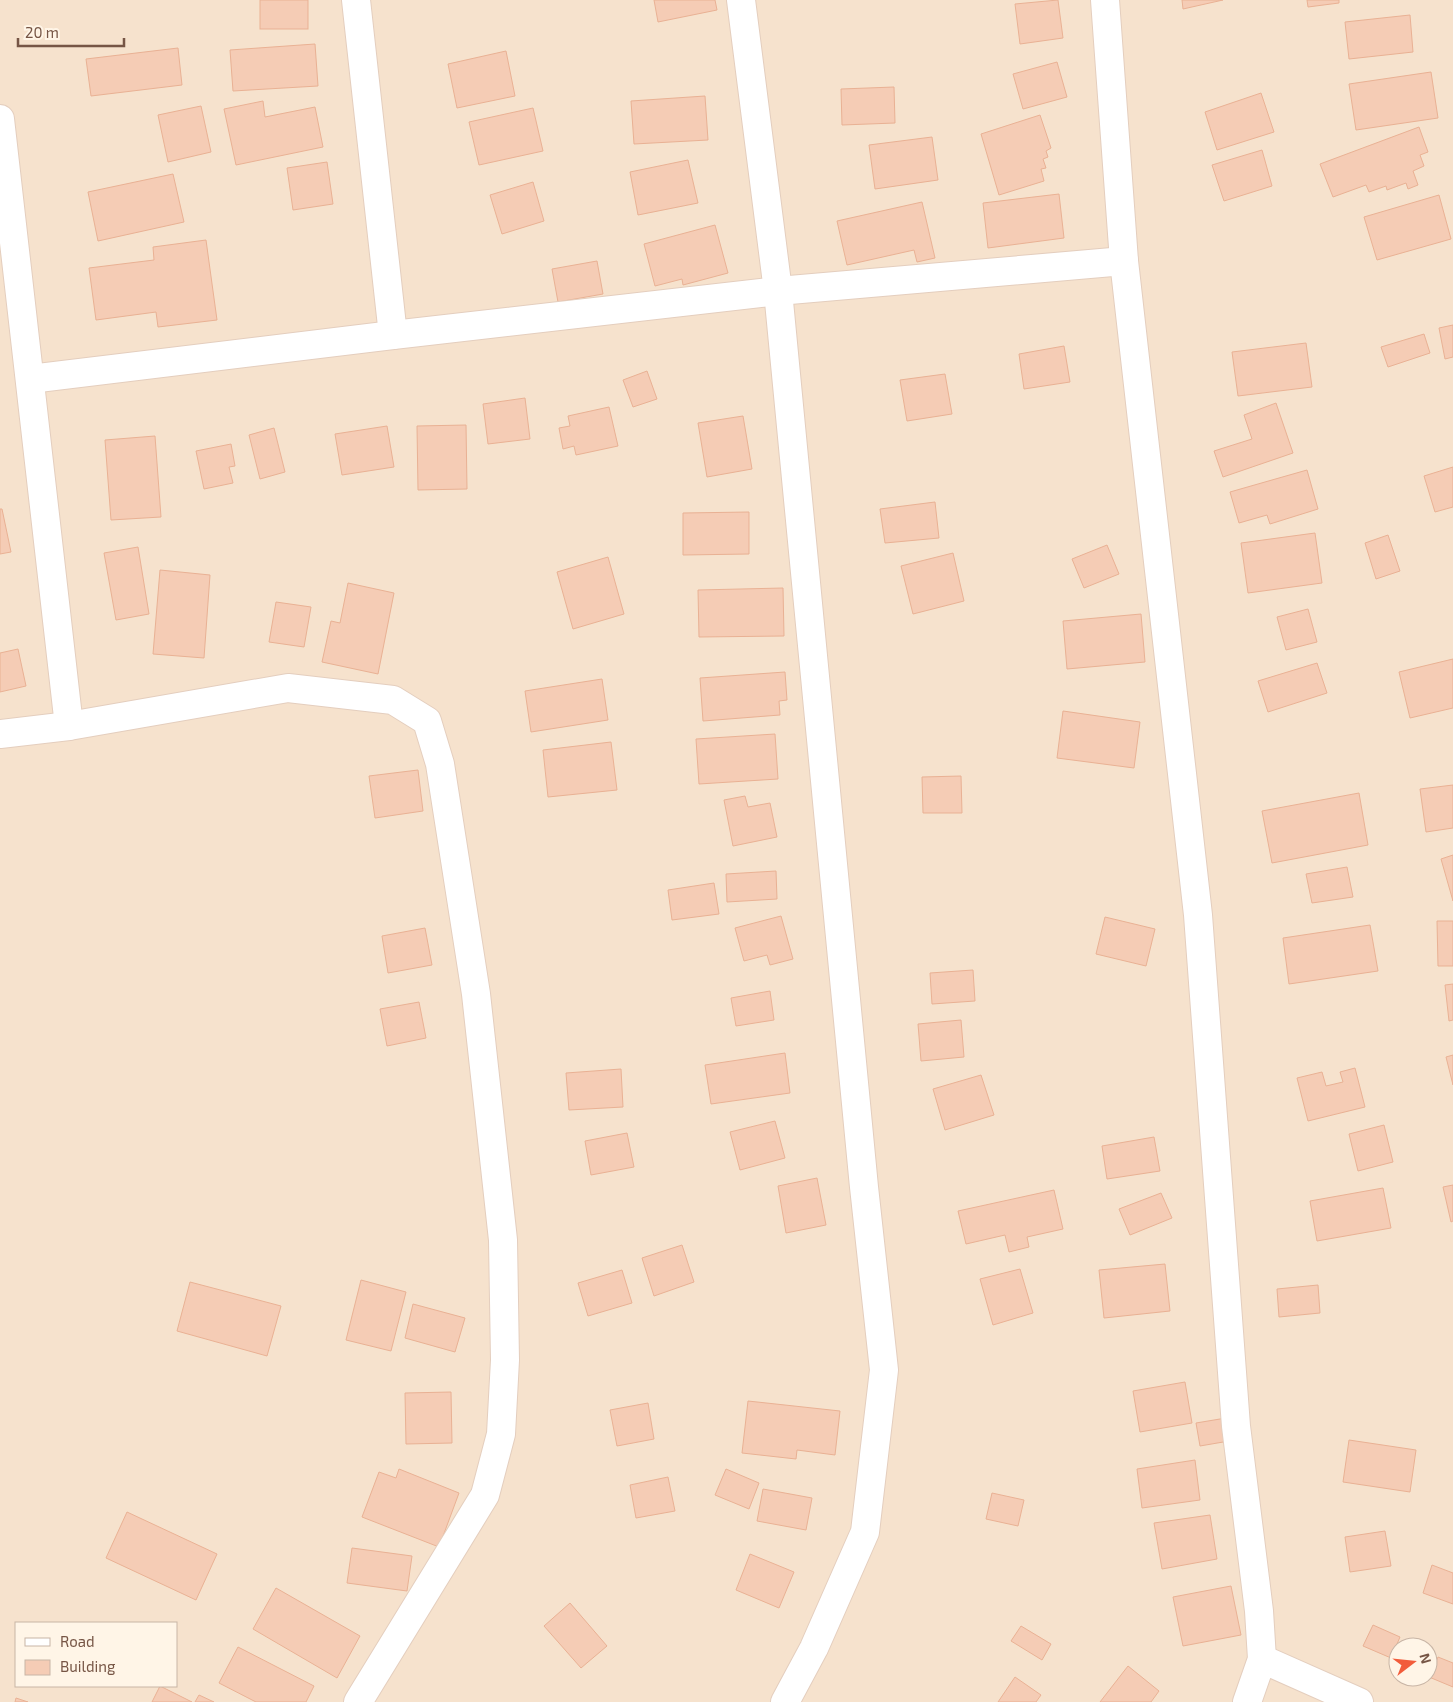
<svg xmlns="http://www.w3.org/2000/svg" width="1453" height="1702" font-family="'Exo 2',sans-serif">
<rect width="100%" height="100%" fill="#fef1df"/>
<path fill="#f6e2cd" fill-rule="evenodd" d="M0,0H1453V1702H0ZM16,1623H176V1686H16ZM1398,1647H1428V1677H1398Z"/>
<g fill="#f5ccb5" stroke="#e9b194">
<rect x="260" y="0" width="48" height="29"/>
<polygon points="654,0 715,0 717,10 658,22"/>
<polygon points="1058,0 1063,38 1020,44 1015,4"/>
<polygon points="1182,0 1223,0 1183,9"/>
<polygon points="1307,0 1339,0 1339,3 1308,7"/>
<polygon points="1410,15 1413,52 1349,59 1345,22"/>
<polygon points="315,44 318,86 233,91 230,50"/>
<polygon points="178,48 182,85 91,96 86,59"/>
<polygon points="506,51 515,96 457,108 448,64"/>
<polygon points="1057,62 1067,97 1023,109 1013,74"/>
<polygon points="1431,72 1438,118 1356,130 1349,84"/>
<polygon points="894,87 895,123 842,125 841,89"/>
<polygon points="1261,93 1274,132 1217,150 1205,112"/>
<polygon points="705,96 708,140 634,144 631,101"/>
<polygon points="263,101 265,117 315,107 323,147 236,165 224,109"/>
<polygon points="201,106 211,152 168,162 158,115"/>
<polygon points="533,108 543,151 479,165 469,122"/>
<polygon points="1040,115 1051,148 1046,151 1048,157 1043,159 1046,168 1041,169 1044,181 999,195 981,134"/>
<polygon points="1419,127 1428,152 1420,155 1424,166 1413,171 1418,185 1408,189 1406,183 1387,190 1386,186 1369,192 1366,185 1333,197 1320,164"/>
<polygon points="932,137 938,180 875,189 869,145"/>
<polygon points="1262,150 1272,186 1224,201 1212,165"/>
<polygon points="688,160 698,203 638,215 630,172"/>
<polygon points="327,162 333,204 293,210 287,168"/>
<polygon points="173,174 184,222 98,241 88,192"/>
<polygon points="533,182 544,221 502,234 490,195"/>
<polygon points="1059,194 1064,238 988,248 983,203"/>
<polygon points="1439,195 1451,239 1377,260 1364,217"/>
<polygon points="922,202 935,258 917,262 914,250 847,265 837,221"/>
<polygon points="715,225 728,273 683,285 682,279 655,286 644,244"/>
<polygon points="206,240 217,320 158,327 156,312 96,320 89,268 154,260 153,247"/>
<polygon points="597,261 603,294 558,302 552,269"/>
<polygon points="1453,325 1453,357 1445,359 1439,328"/>
<polygon points="1424,334 1430,353 1388,367 1381,347"/>
<polygon points="1306,343 1312,387 1238,396 1232,352"/>
<polygon points="1064,346 1070,382 1024,389 1019,354"/>
<polygon points="647,371 657,399 633,407 623,380"/>
<polygon points="945,374 952,414 907,421 900,380"/>
<polygon points="525,398 530,439 488,444 483,404"/>
<polygon points="1276,403 1293,453 1223,477 1214,451 1252,439 1244,415"/>
<polygon points="609,407 618,446 576,455 574,446 563,449 559,428 570,426 568,416"/>
<polygon points="743,416 752,469 707,477 698,423"/>
<polygon points="466,425 467,489 418,490 417,426"/>
<polygon points="387,426 394,467 342,475 335,434"/>
<polygon points="274,428 285,472 260,479 249,435"/>
<polygon points="155,436 161,517 111,520 105,440"/>
<polygon points="231,444 235,466 229,467 233,483 204,489 196,451"/>
<polygon points="1453,467 1453,507 1435,512 1424,476"/>
<polygon points="1307,470 1318,509 1270,524 1267,515 1239,523 1230,492"/>
<polygon points="935,502 939,538 885,543 880,509"/>
<polygon points="0,509 2,509 11,552 0,554"/>
<polygon points="749,512 749,554 683,555 683,513"/>
<polygon points="1315,533 1322,583 1248,593 1241,543"/>
<polygon points="1388,535 1400,571 1376,579 1365,543"/>
<polygon points="1107,545 1119,574 1084,588 1072,559"/>
<polygon points="138,547 149,614 116,620 104,553"/>
<polygon points="953,553 964,601 913,614 901,566"/>
<polygon points="608,557 624,614 573,629 557,572"/>
<polygon points="160,570 210,575 204,658 153,654"/>
<polygon points="348,583 394,593 378,674 322,662 331,621 340,623"/>
<polygon points="783,588 784,636 699,637 698,590"/>
<polygon points="276,602 311,607 304,647 269,642"/>
<polygon points="1308,609 1317,642 1286,650 1277,617"/>
<polygon points="1141,614 1145,662 1067,669 1063,621"/>
<polygon points="18,649 26,686 0,692 0,653"/>
<polygon points="1453,659 1453,708 1410,718 1399,672"/>
<polygon points="1317,663 1327,693 1268,712 1258,681"/>
<polygon points="785,672 787,700 779,701 780,715 703,721 700,678"/>
<polygon points="602,679 608,720 531,732 525,691"/>
<polygon points="1063,711 1140,722 1134,768 1057,758"/>
<polygon points="775,734 778,779 699,784 696,739"/>
<polygon points="611,742 617,790 548,797 543,750"/>
<polygon points="418,770 423,811 375,818 369,776"/>
<polygon points="961,776 962,813 923,813 922,777"/>
<polygon points="1453,785 1453,828 1426,832 1420,789"/>
<polygon points="1359,793 1368,845 1272,863 1262,811"/>
<polygon points="745,796 748,807 770,803 777,837 733,846 724,800"/>
<polygon points="1453,855 1453,901 1441,859"/>
<polygon points="1347,867 1353,897 1312,903 1306,874"/>
<polygon points="776,871 777,899 727,902 726,874"/>
<polygon points="714,883 719,914 672,920 668,890"/>
<polygon points="781,916 793,959 770,965 767,955 744,961 735,928"/>
<polygon points="1105,917 1155,929 1146,966 1096,954"/>
<polygon points="1437,921 1453,921 1453,966 1438,966"/>
<polygon points="1370,925 1378,971 1289,984 1283,938"/>
<polygon points="425,928 432,965 388,973 382,936"/>
<polygon points="973,970 975,1001 932,1004 930,973"/>
<polygon points="1453,984 1453,1020 1449,1021 1445,985"/>
<polygon points="770,991 774,1020 736,1026 731,998"/>
<polygon points="419,1002 426,1038 387,1046 380,1009"/>
<polygon points="961,1020 964,1057 921,1061 918,1024"/>
<polygon points="785,1053 790,1093 711,1104 705,1065"/>
<polygon points="1453,1055 1453,1085 1446,1057"/>
<polygon points="1355,1068 1365,1107 1308,1121 1297,1078 1322,1072 1326,1086 1343,1082 1340,1072"/>
<polygon points="621,1069 623,1107 569,1110 566,1073"/>
<polygon points="981,1075 994,1115 945,1130 933,1089"/>
<polygon points="775,1121 785,1158 740,1170 730,1132"/>
<polygon points="1384,1125 1393,1162 1358,1171 1349,1134"/>
<polygon points="627,1133 634,1167 591,1175 585,1141"/>
<polygon points="1154,1137 1160,1171 1107,1179 1102,1146"/>
<polygon points="817,1178 826,1225 786,1233 778,1186"/>
<polygon points="1453,1185 1453,1221 1451,1222 1443,1187"/>
<polygon points="1383,1188 1391,1228 1317,1241 1310,1201"/>
<polygon points="1054,1190 1063,1229 1027,1237 1029,1247 1009,1252 1005,1235 966,1244 958,1211"/>
<polygon points="1161,1193 1172,1218 1130,1235 1119,1209"/>
<polygon points="682,1245 694,1282 654,1296 642,1258"/>
<polygon points="1165,1264 1170,1311 1104,1318 1099,1270"/>
<polygon points="1020,1269 1033,1313 993,1325 980,1279"/>
<polygon points="622,1270 632,1303 588,1316 578,1283"/>
<polygon points="361,1280 406,1292 391,1351 346,1340"/>
<polygon points="190,1282 281,1306 267,1356 177,1331"/>
<polygon points="1318,1285 1320,1313 1279,1317 1277,1289"/>
<polygon points="413,1304 465,1318 455,1352 405,1338"/>
<polygon points="1185,1382 1192,1423 1140,1432 1133,1391"/>
<polygon points="451,1392 452,1443 406,1444 405,1393"/>
<polygon points="748,1401 840,1411 835,1455 797,1450 796,1459 742,1453"/>
<polygon points="648,1403 654,1439 617,1446 610,1410"/>
<polygon points="1226,1418 1229,1441 1200,1446 1196,1423"/>
<polygon points="1349,1440 1416,1450 1410,1492 1343,1482"/>
<polygon points="1195,1460 1200,1500 1142,1508 1137,1469"/>
<polygon points="399,1469 459,1493 439,1547 362,1517 379,1472 396,1478"/>
<polygon points="726,1469 759,1483 749,1509 715,1495"/>
<polygon points="668,1477 675,1511 636,1518 630,1485"/>
<polygon points="763,1489 812,1498 806,1530 757,1521"/>
<polygon points="992,1493 1024,1500 1018,1526 986,1519"/>
<polygon points="127,1512 217,1554 196,1600 106,1558"/>
<polygon points="1210,1515 1217,1559 1162,1569 1154,1523"/>
<polygon points="1385,1531 1391,1566 1350,1572 1345,1537"/>
<polygon points="352,1548 412,1556 407,1591 347,1583"/>
<polygon points="750,1554 794,1572 779,1608 736,1590"/>
<polygon points="1432,1565 1453,1573 1453,1604 1423,1593"/>
<polygon points="1231,1586 1241,1635 1183,1646 1173,1597"/>
<polygon points="276,1588 360,1636 337,1678 253,1629"/>
<polygon points="570,1603 607,1646 581,1668 544,1626"/>
<polygon points="1373,1625 1400,1637 1391,1658 1363,1646"/>
<polygon points="1021,1626 1051,1644 1042,1660 1011,1641"/>
<polygon points="238,1647 314,1686 306,1702 256,1702 219,1683"/>
<polygon points="1438,1657 1453,1663 1453,1687 1429,1677"/>
<polygon points="1128,1666 1159,1691 1151,1702 1100,1702"/>
<polygon points="1015,1677 1041,1695 1036,1702 998,1702"/>
<polygon points="160,1686 192,1702 152,1702"/>
<polygon points="199,1695 214,1702 195,1702"/>
<polygon points="16,1698 28,1702 15,1702"/>
</g>
<g fill="none" stroke-linecap="round" stroke-linejoin="round">
<g stroke="#e4cebe" stroke-width="30">
<g id="street">
<polyline points="356,0 393,335"/>
<polyline points="741,0 778,291 864,1187 884,1370 865,1532 814,1648 785,1702"/>
<polyline points="1105,0 1124,261 1198,915 1236,1426 1259,1611 1262,1659 1247,1702"/>
<polyline points="0,119 69,726"/>
<polyline points="30,379 393,335 778,291 1124,261"/>
<polyline points="0,734 69,726 288,688 393,700 427,721 440,764 476,994 503,1240 505,1360 501,1434 485,1495 358,1702"/>
<polyline points="1262,1659 1359,1702"/>
</g>
</g>
<use href="#street" stroke="#fff" stroke-width="28"/>
</g>
<rect x="15" y="1622" width="162" height="65" fill="#fff5e7" stroke="#c8b5a6"/>
<rect x="25" y="1638" width="25" height="8" fill="#ffffff" stroke="#c8b5a6"/>
<text x="60" y="1647" font-size="15" fill="#765545">Road</text>
<rect x="25" y="1660" width="25" height="15" fill="#f5ccb5" stroke="#c8b5a6"/>
<text x="60" y="1672" font-size="15" fill="#765545">Building</text>
<g transform="translate(1413 1662) rotate(74)"><circle r="24" fill="#fff5e7" stroke="#c8b5a6"/>
<path d="M0-4L9 19L0 12L-9 19Z" fill="#f25c3b"/>
<text y="-8" font-size="14" font-weight="bold" text-anchor="middle" fill="#765545">N</text>
</g>
<path d="M18 38v8h106v-8" fill="none" stroke="#765545" stroke-width="2.5"/>
<text x="25" y="38" font-size="15" fill="#765545" stroke="#fff5e7" stroke-width="4" paint-order="stroke">20 m</text>
</svg>
